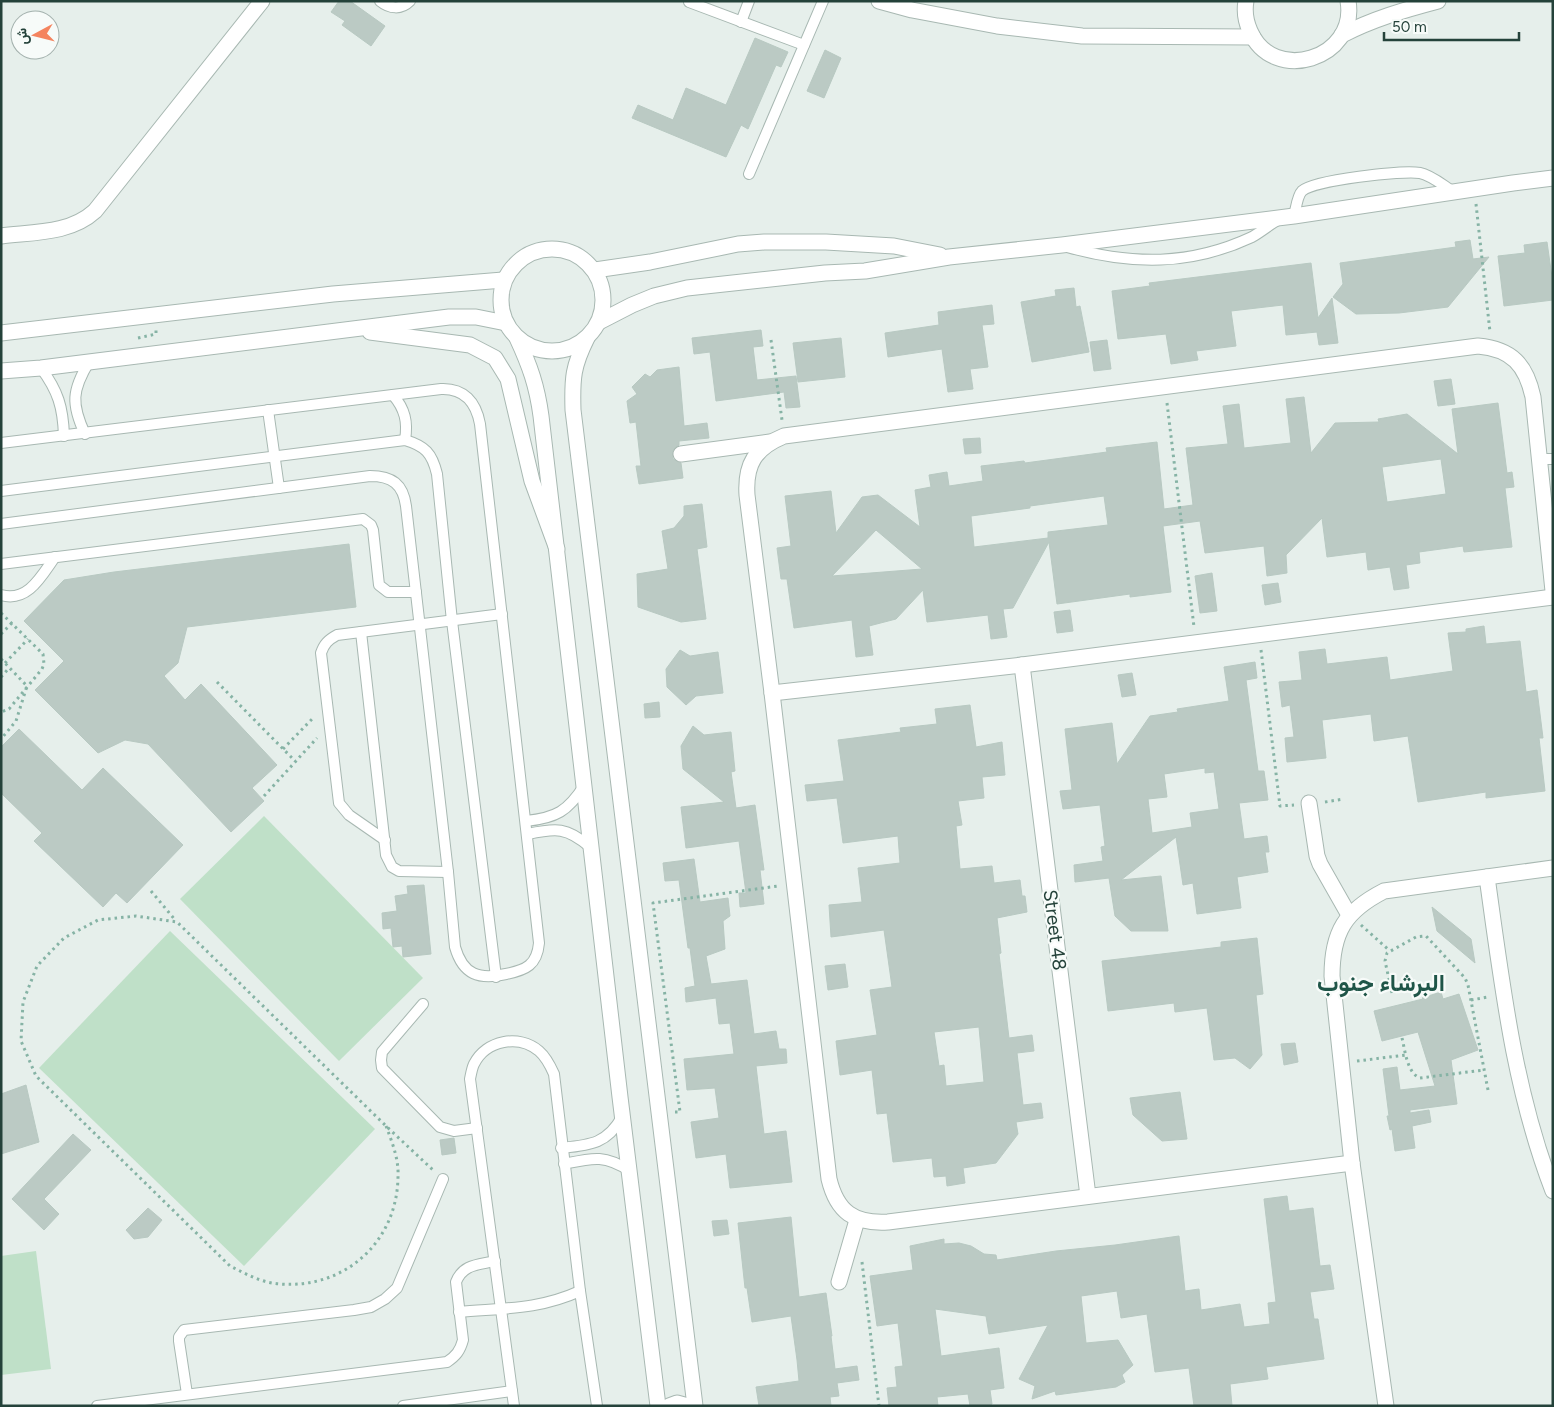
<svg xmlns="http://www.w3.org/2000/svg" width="1554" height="1407" font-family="Figtree,Vazirmatn,sans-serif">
<rect width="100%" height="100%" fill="#e6efeb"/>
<g fill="#bfe0c8">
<polygon points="264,816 423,978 339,1061 180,899"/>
<polygon points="170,931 375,1129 244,1266 39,1068"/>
<polygon points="36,1251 51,1369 1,1375 1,1256"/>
</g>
<g fill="#bbcac4" stroke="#b8c9c2" fill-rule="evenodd">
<polygon points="339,1 350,1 385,26 371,46 342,25 345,21 331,12"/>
<polygon points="755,38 788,52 781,67 776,65 748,129 741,125 726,157 632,118 638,105 673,120 686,88 726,105"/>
<polygon points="825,50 841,58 824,98 807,91"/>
<polygon points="1470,240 1473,259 1489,257 1448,307 1399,313 1356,314 1333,297 1343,284 1340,263 1456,247 1455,242"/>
<polygon points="1547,242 1553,284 1553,300 1504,306 1498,256 1525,253 1524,245"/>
<polygon points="1311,263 1318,318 1332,298 1338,343 1319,345 1317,332 1286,335 1283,305 1231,311 1236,346 1196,351 1198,360 1171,364 1166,334 1118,339 1112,291 1150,286 1149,283"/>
<polygon points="1074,288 1076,307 1080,306 1089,352 1032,362 1021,302 1056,296 1055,290"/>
<polygon points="992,305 994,324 982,325 988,367 970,369 973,389 948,392 942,349 888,357 885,333 939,325 938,312"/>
<polygon points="761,330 763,346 753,347 757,380 796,376 800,407 786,408 784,392 716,401 710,352 694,354 692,338"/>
<polygon points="841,338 845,377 798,382 793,343"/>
<polygon points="1107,340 1111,369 1094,371 1090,342"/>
<polygon points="679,367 684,426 707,423 709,438 679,441 679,445 673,450 673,459 681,463 683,478 639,484 636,466 641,466 636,422 630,423 627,401 637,394 632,387 645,374 650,377 657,370"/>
<polygon points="1451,379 1455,404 1438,406 1434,381"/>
<path d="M1304,397L1311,453L1335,423L1379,422L1378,419L1407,414L1458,454L1452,409L1498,403L1507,473L1512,472L1514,487L1505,488L1512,547L1464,552L1463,546L1419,552L1420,563L1406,565L1409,588L1394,590L1390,567L1368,570L1366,552L1327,557L1322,518L1286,555L1287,573L1267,576L1264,546L1205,553L1200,521L1163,526L1171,592L1130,597V594L1057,604L1049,542L1013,608L1003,609L1007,637L991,639L988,615L927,622L923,590L896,619L869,626L873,655L856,657L852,620L794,628L787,579H781L777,548L791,546L785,496L831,491L836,533L862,497L878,495L920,527L915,490L931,487L929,475L947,472L949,486L983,481L981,466L1024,461L1025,463L1107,452L1106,448L1157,442L1164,509L1193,505L1186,448L1228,444L1223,406L1239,404L1244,448L1291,443L1286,399ZM1441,459L1446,494L1387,502L1382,467ZM1104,496L1108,525L1048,532V538L974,547L971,516L1030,508V506ZM876,530L922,569L832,576Z"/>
<polygon points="980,438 981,453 965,454 963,439"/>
<polygon points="702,504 707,547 697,549 706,619 681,622 638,607 637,574 668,569 662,531 674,528 684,516 684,506"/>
<polygon points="349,544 356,607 187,627 178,663 164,676 185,700 201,684 277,765 252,788 264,801 231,832 148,744 125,740 98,753 35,690 64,661 24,621 64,580 114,572"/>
<polygon points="1212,573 1217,611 1200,613 1195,576"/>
<polygon points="1278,583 1281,602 1265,605 1262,585"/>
<polygon points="1070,610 1073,631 1057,633 1054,612"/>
<polygon points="1484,626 1486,644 1520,641 1526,692 1537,690 1543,738 1539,738 1545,791 1486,798 1486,792 1418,802 1408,736 1374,741 1371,714 1322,720 1326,758 1287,762 1285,738 1294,737 1290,705 1282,707 1279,682 1302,680 1299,652 1325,649 1327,664 1387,657 1390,680 1453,671 1448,633 1466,632 1466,629"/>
<polygon points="680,650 690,656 718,652 723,693 696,696 686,705 667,687 666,669"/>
<path d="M1255,662L1257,678L1246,680L1258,771H1264L1268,800L1239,803L1244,839L1267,836L1269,852H1265L1268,872L1237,877L1241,908L1197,914L1193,883L1183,885L1176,837L1121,880L1161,876L1168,931H1131L1115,916L1109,878L1075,882L1074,865L1103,861L1101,847L1105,846L1100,805L1063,809L1060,791L1072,790L1065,729L1112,723L1117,764L1150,716L1178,712L1177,709L1229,701L1224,667ZM1205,768V773L1214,772L1219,809L1190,813L1192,827L1152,833L1148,799L1167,797L1164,774Z"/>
<polygon points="1132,673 1136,695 1122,697 1118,675"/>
<polygon points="659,702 660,717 645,718 644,704"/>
<path d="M970,705L976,747L1002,742L1005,775L982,777L984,798L958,801L962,825L956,826L960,869L992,866L994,883L1020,880L1022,896H1025L1027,912L997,918L1001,953L999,954L1009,1038L1032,1035L1034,1051L1017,1053L1023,1105L1041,1103L1043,1118L1016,1122L1018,1134L996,1163L963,1168L965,1183L947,1186L946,1176L934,1177L932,1158L893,1162L887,1113L877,1114L872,1070L840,1075L836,1041L877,1035L870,990L892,987L884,930L831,937L829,905L862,902L858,868L900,863L898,836L843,843L837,798L807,801L805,785L844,781L838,740L901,732L900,728L937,724L935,709ZM979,1027L984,1082L946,1086L944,1065L939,1066L934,1032Z"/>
<polygon points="693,726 704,735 731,732 735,771 731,772 736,808 755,805 764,870 760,870 764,904 740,907 739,893 746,893 739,841 686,848 681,807 724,802 683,769 681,746"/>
<polygon points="19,729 82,790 103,768 183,845 127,903 116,893 103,907 34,841 42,833 1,793 1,747"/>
<polygon points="694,859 700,902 728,898 730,916 723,921 725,949 706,956 711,984 747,980 754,1034 776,1031 779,1049 786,1049 787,1063 756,1066 764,1134 786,1131 792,1182 730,1188 726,1154 696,1158 691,1122 719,1118 715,1088 687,1090 684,1059 734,1054 730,1023 719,1024 716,998 686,1002 685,988 695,986 690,948 688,948 679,880 665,881 663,863"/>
<polygon points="424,885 431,954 403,957 402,946 393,947 391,928 383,929 382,913 397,911 395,896 408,894 407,886"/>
<polygon points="1432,907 1471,939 1475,963 1437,931"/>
<polygon points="1257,938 1263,994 1256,995 1262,1055 1250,1069 1235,1058 1214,1060 1207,1008 1175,1012 1174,1003 1108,1011 1102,961 1221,947 1221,942"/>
<polygon points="845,964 848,987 828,990 825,966"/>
<polygon points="1441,992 1443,999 1459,994 1478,1050 1451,1060 1457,1104 1410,1110 1410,1113 1429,1110 1431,1122 1412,1126 1415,1148 1395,1151 1392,1129 1390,1130 1387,1116 1389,1116 1383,1069 1397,1067 1400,1090 1435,1086 1418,1032 1382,1041 1374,1011 1423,999 1422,998"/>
<polygon points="1295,1043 1298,1062 1284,1065 1281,1044"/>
<polygon points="26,1085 39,1142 1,1154 1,1094"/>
<polygon points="1180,1092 1187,1139 1162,1141 1133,1115 1130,1098"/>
<polygon points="73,1134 91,1150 44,1199 59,1214 44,1230 12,1199"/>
<polygon points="454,1138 456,1153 442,1155 440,1140"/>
<polygon points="1287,1196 1289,1211 1313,1208 1320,1266 1330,1265 1334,1289 1310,1292 1314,1319 1318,1319 1324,1359 1266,1367 1268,1379 1230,1384 1232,1406 1194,1406 1189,1368 1155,1372 1147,1314 1121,1318 1117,1291 1081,1296 1086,1343 1118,1340 1133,1365 1122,1375 1125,1382 1116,1387 1056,1395 1055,1391 1032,1399 1035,1386 1019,1379 1048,1325 989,1334 986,1316 935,1309 941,1356 999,1348 1004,1388 990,1390 992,1404 988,1406 970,1406 968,1394 937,1397 938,1406 889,1406 887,1388 897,1387 895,1367 903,1366 898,1323 877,1326 870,1276 913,1270 910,1246 944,1239 944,1244 959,1243 971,1246 984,1254 996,1255 997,1260 1056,1251 1115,1245 1179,1236 1185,1291 1199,1289 1201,1310 1240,1304 1244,1327 1270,1324 1268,1303 1276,1302 1264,1199"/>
<polygon points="148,1208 162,1220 148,1237 134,1239 126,1230"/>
<polygon points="791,1217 799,1297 826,1293 832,1336 831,1336 835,1369 857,1366 859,1380 837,1383 839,1396 830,1397 831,1406 759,1406 756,1387 799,1381 797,1360 791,1316 752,1322 747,1288 745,1288 738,1223"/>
<polygon points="727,1220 729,1234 714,1236 712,1221"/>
</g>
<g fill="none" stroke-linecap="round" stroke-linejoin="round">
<g stroke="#a8b8b2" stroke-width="12">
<g id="service">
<path d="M380,1C390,9 401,10 410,1"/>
<polyline points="689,2 804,45"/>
<polyline points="741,22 749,1"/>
<polyline points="749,174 823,1"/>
<path d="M1294,216C1296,209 1297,196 1302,191C1314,180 1403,170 1420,173C1431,175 1444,186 1454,192"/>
<path d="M1067,247C1132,265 1190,266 1252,237C1261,232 1269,225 1278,220"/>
<path d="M41,368C58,391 63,407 64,436"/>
<path d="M393,395C405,409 408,422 405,440"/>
<polyline points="268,410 279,488"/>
<path d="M85,434C71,404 72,390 89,362"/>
<path d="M1,443L441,389C464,388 476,402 480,424L539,943C537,965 526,970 506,974C479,980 463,975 455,947L448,872L406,506C403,484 392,476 370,476L1,524"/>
<polyline points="1539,459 1553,459"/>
<path d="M1,491L405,440C425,446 432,453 437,474L452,621L496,977"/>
<polyline points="1,564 363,519 371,525 373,530 379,585 388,592 416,592"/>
<path d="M1,595C28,603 42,575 55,557"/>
<polyline points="361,632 386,855 392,867 399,871 448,872"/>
<path d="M526,821C556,818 568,811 584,786"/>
<path d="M528,834C556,828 567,827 590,847"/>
<path d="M385,840L349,815L339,803L321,653C324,644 328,640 337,635L502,614"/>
<polyline points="423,1004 382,1052 381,1060 382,1068 440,1127 454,1131 477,1128"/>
<path d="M561,1148C590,1145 607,1144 622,1117"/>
<path d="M564,1164C592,1158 604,1154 630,1171"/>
<path d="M459,1312C503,1308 538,1310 580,1291"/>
<polyline points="187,1394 179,1341 179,1337 184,1330 354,1310 371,1307 385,1299 397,1288 443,1179"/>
<path d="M97,1406L447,1362C456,1356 460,1351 463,1340L456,1282C463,1264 478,1265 495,1261"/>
<polyline points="403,1406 512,1391"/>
<path d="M514,1406L470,1079C471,1074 472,1068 474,1064C486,1040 519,1034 539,1051C546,1057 550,1065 554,1074L580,1291L597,1406"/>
</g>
</g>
<g stroke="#a8b8b2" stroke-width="17">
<g id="minor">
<path d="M1,236C33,232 70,234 95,211L262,1"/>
<path d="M517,338C530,366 537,386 541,416L620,1097L658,1406"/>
<path d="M587,338C573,366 572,378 573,410L695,1406"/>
<polyline points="681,454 770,442"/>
<polyline points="1022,665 1088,1196"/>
<polyline points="772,693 1022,665 1553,597"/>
<polyline points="1309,803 1317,856 1320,864 1349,915"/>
<path d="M1487,877C1502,984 1514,1090 1553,1191"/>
<path d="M1352,1163L888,1222C854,1224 837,1212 829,1179L772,693L747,495C745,464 755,448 784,436L1478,346C1512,349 1526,365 1533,397L1553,591"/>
<polyline points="839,1282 857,1220"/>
<polyline points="669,1406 677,1403 688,1406"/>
<path d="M1386,1406L1352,1163L1332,976C1332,932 1345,911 1384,891L1553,868"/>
</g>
</g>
<g stroke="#a8b8b2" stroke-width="17">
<g id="tertiary">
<polyline points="879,1 912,10 997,26 1082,36 1253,37"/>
<path d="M1246,1C1244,12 1246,22 1250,31C1273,85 1358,59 1348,1"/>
<path d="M1342,35C1373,19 1404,10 1438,1"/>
<circle cx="552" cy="300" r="51"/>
<polyline points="595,270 650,262 738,244 764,242 826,242 894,246 940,255"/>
<polyline points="599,322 632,305 654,296 687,288 825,273 865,271 949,257 1062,245 1294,216 1513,183 1553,178"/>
<polyline points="370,332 470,345 495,358 508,379 532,481 557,549"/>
<polyline points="1,333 333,294 503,280"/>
<polyline points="1,371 41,368 449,317 476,317 506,323"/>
</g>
</g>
<g stroke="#86b3a5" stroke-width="3" stroke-dasharray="2.5 4" stroke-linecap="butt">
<polyline points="1476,204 1490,332"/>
<polyline points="138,338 156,334 156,330"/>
<polyline points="771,340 782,420"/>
<polyline points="1167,403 1194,627"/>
<polyline points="1,613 43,654 44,664 42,669 9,709 1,712"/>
<polyline points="1,634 12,623"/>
<polyline points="1261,650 1280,806 1294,805"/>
<polyline points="1,659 27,686 16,721 1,739"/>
<polyline points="5,663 28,639"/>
<polyline points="1,677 9,668"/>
<polyline points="217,682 295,761"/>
<polyline points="283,749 314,717"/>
<polyline points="264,796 317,738"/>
<polyline points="1325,802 1344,799"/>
<polyline points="151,891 176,921"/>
<polyline points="1361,925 1390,951"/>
<polyline points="1392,993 1385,961 1387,953 1416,937 1426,936 1465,978 1468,985 1488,1090"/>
<polyline points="1471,1000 1488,997"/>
<path d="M1402,1038C1405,1050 1407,1073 1420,1078L1484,1070"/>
<polyline points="1357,1061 1406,1055"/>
<polyline points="675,1112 680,1112 653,903 778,886"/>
<path d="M386,1126C392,1142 399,1159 398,1177C397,1242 345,1289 280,1284C262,1283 246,1274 230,1266L36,1076L21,1041L23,1002L37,966L64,938L98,920L136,916L177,922L386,1126L434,1171"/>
<polyline points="862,1262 879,1406"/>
</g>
<use href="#service" stroke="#fff" stroke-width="10"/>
<use href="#minor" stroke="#fff" stroke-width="15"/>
<use href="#tertiary" stroke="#fff" stroke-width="15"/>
</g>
<g text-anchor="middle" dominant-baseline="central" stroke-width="4.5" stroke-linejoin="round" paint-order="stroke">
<g font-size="19" fill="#24423a" stroke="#f7fbf9">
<text transform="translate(1055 930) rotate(83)">Street 48</text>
</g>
<g font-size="24" font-weight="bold" fill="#1f5548" stroke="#f7fbf9">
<text x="1381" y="982">البرشاء جنوب</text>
</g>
</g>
<rect width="1554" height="1407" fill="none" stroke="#24423a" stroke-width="5"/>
<g transform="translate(35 35) rotate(263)"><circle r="24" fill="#f7fbf9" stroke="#a3b1ad"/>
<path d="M0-4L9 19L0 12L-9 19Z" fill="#f4845f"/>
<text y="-8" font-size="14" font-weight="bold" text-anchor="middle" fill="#24423a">ش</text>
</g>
<path d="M1384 32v8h135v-8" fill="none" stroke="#24423a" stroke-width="2.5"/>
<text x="1392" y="32" font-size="15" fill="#24423a" stroke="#f7fbf9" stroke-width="4" paint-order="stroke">50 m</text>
</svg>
